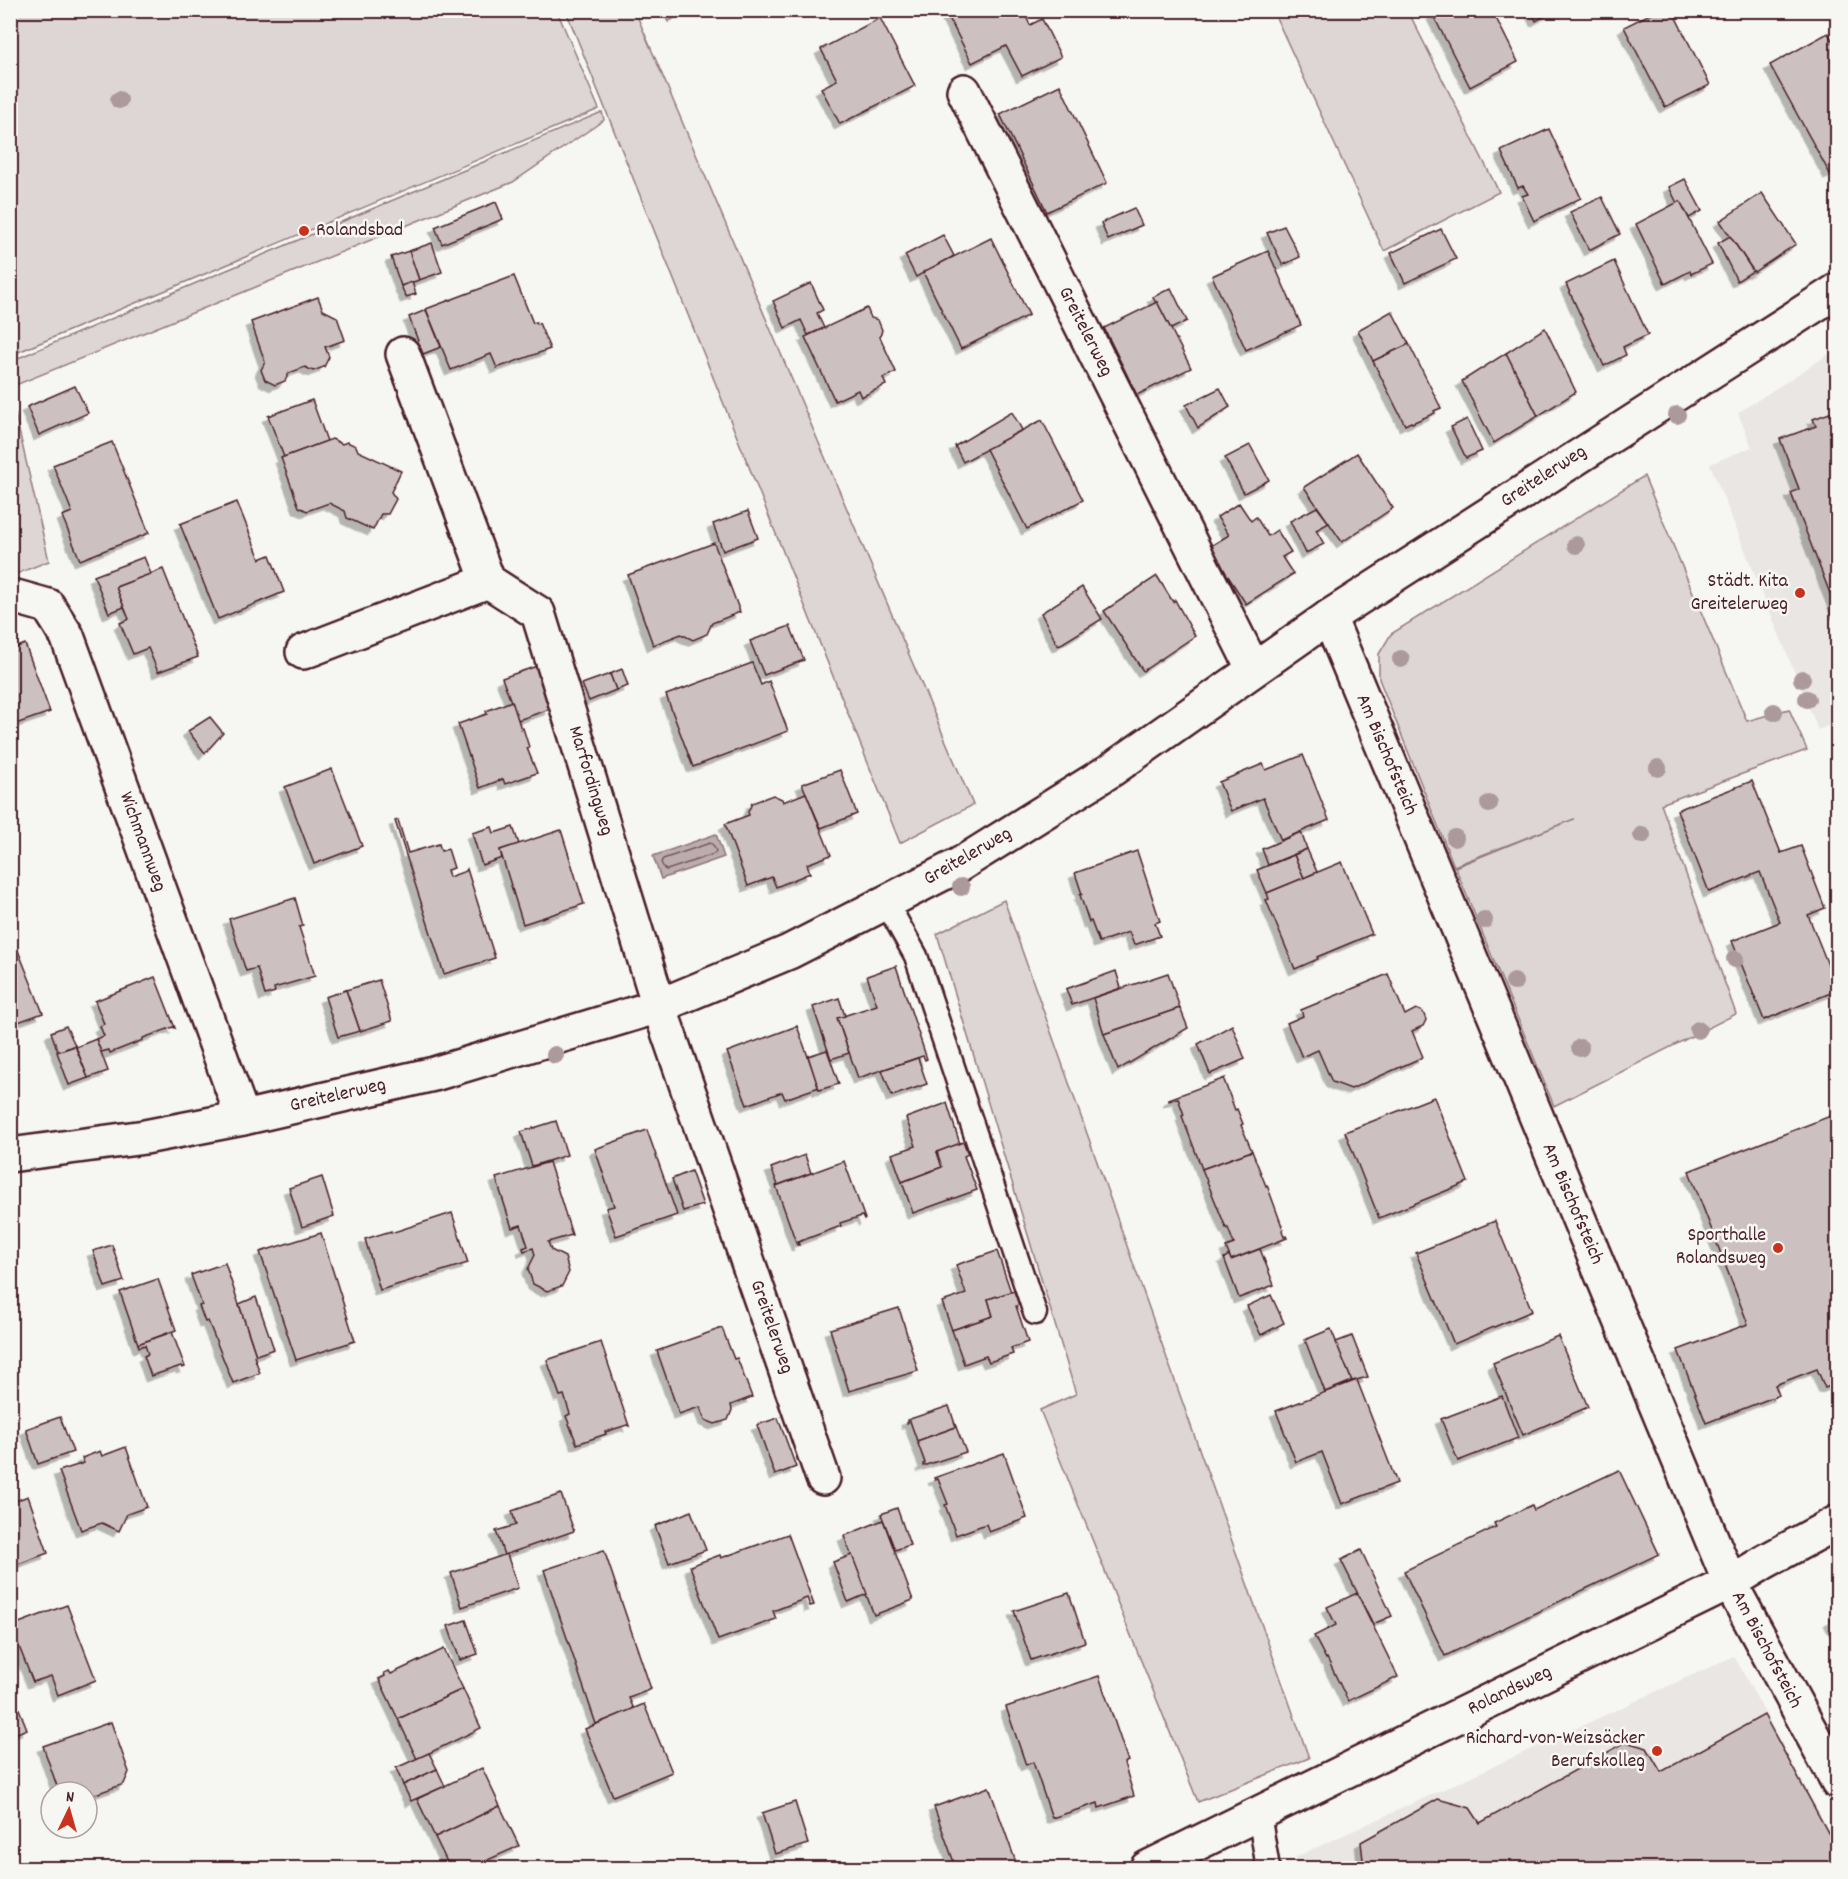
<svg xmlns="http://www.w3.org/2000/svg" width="1848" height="1879" font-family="Dekko,sans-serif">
<defs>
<filter id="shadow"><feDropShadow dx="-5.5" dy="5.5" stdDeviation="0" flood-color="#0004"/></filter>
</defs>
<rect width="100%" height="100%" fill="#f6f6f2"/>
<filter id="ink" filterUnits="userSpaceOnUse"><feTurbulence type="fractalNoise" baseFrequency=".0167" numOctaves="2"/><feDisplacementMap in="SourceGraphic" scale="12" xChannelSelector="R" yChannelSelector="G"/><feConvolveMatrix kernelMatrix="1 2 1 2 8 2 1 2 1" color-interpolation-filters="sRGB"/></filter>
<g filter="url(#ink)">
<g fill="#e9e6e3">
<polygon points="1837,349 1837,722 1818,730 1710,464 1752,447 1738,413"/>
<polygon points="1734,1656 1837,1846 1838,1868 1298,1868 1296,1857"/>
</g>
<g fill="#ddd6d5" stroke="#947a80" stroke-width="1.5">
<polygon points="11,10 557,11 599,109 11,355"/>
<polygon points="566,11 635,11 973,805 900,843"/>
<polygon points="663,11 687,11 668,22"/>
<polygon points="1273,11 1408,11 1499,192 1384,251"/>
<polygon points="602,112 604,120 513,182 11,387 11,361"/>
<polygon points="11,413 15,413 49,561 11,576"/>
<polygon points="1644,476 1747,721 1789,709 1807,750 1661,804 1736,1014 1554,1106 1455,867 1574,819 1454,866 1379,679 1379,654 1391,634"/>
<polygon points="1004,900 1309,1758 1198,1802 1040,1410 1076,1394 937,934"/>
</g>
<polygon fill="#bbadae" stroke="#8e747a" stroke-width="1.5" points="716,834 724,857 661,879 653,856"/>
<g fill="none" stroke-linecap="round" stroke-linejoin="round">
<polygon stroke="#77585f" stroke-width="1.5" points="710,843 713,845 716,851 714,854 667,870 664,869 661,862 663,859"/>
</g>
<g fill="#ccc1c0" stroke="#4a1f2b" stroke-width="1.5" filter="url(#shadow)">
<polygon points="945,10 1023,10 1030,25 1042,19 1061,57 1022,76 1006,46 972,63"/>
<polygon points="1441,10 1492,10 1518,62 1470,87 1433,15"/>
<polygon points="1531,10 1555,10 1536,21"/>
<polygon points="1658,10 1672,10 1710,85 1665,107 1624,27"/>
<polygon points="880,18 915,86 840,124 821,88 837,80 821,49"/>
<polygon points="1828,33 1838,50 1838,170 1830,174 1770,65"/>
<polygon points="1060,85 1107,183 1047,212 1000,114"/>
<polygon points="1549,129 1581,198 1534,221 1522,196 1528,194 1523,186 1518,188 1501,151"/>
<polygon points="1685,179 1702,211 1689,218 1680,201 1677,203 1669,187"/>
<polygon points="1762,193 1796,244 1754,272 1720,221"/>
<polygon points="1602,197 1620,234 1589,250 1570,212"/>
<polygon points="1680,201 1712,264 1691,274 1690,271 1665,284 1636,224"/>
<polygon points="496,202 503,219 442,244 435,227"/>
<polygon points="1134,208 1142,225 1108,240 1101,223"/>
<polygon points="1284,226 1300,257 1283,265 1267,233"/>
<polygon points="1441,229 1456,259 1405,283 1391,253"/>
<polygon points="943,235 954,256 916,277 905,255"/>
<polygon points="1730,236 1753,271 1737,281 1718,243"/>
<polygon points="991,238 1029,315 961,349 923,272"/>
<polygon points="432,243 442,272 419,280 409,251"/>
<polygon points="409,251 419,280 401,286 391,257"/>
<polygon points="1268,251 1301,325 1246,350 1212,276"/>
<polygon points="1614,261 1648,335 1623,347 1626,355 1604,366 1566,284"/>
<polygon points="514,276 533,323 536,322 537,324 539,323 550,349 497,368 491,354 451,370 426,309"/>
<polygon points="412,282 416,294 406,297 401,286"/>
<polygon points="811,283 823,310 817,313 824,328 808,335 801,320 785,328 773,301"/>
<polygon points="1171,288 1187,321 1171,329 1157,302 1156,303 1153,297"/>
<polygon points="318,297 323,310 337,317 345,340 325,347 329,357 324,367 313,371 305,367 289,373 285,381 275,385 265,380 261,370 265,362 251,322"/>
<polygon points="1157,302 1191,368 1137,395 1104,328"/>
<polygon points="867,308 871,318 878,320 882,330 880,337 896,372 883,378 886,385 861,397 858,390 835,401 805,337"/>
<polygon points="426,310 441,347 423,354 409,317"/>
<polygon points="1392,311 1409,344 1373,361 1358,330"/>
<polygon points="1545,328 1576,392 1538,416 1506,353"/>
<polygon points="1409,344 1441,408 1434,411 1435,413 1412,423 1411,422 1405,425 1373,361"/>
<polygon points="1506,353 1538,416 1494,443 1462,381"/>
<polygon points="75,386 88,413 39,435 27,407"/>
<polygon points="1220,388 1230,407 1198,428 1186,405"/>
<polygon points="312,400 327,441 284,457 268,416"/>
<polygon points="1838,410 1838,614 1791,493 1799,489 1780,439 1816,426 1813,419"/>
<polygon points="1012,412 1022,430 963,462 955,446"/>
<polygon points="1467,419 1482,451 1466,458 1451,427"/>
<polygon points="1042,420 1083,500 1027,529 986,449"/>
<polygon points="332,439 342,444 347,442 356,446 358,451 401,471 391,492 396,499 388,514 381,514 373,530 347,518 345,511 329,503 307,511 299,507 281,458"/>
<polygon points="112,442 149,533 80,560 62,516 72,512 53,465"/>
<polygon points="1250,445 1269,480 1244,493 1225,458"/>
<polygon points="1357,453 1393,508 1342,542 1304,487"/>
<polygon points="237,502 260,559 270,555 284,592 218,619 180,524"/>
<polygon points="1239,503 1251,521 1256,517 1268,536 1277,530 1291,552 1282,557 1293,574 1246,604 1209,547 1229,535 1217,517"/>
<polygon points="1317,507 1329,523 1316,530 1324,544 1306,553 1290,521"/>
<polygon points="748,511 758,538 723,551 713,524"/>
<polygon points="714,543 740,612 712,623 707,634 693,640 681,634 653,645 628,575"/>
<polygon points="144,557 151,574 116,587 124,607 109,613 94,576"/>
<polygon points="163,569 198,657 158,672 148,648 133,654 120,623 129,619 116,587"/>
<polygon points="1157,576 1173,602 1175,600 1195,636 1143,671 1104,611"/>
<polygon points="1082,587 1102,619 1058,646 1041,613"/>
<polygon points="790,626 804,660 764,675 750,641"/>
<polygon points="25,644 50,712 10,726 10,650"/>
<polygon points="752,663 761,685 769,681 788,731 693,767 666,695"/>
<polygon points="537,666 550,709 518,720 502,678"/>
<polygon points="622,669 628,686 616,690 610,674"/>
<polygon points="610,674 616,690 589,701 582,684"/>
<polygon points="512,701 521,729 523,728 529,747 527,748 537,773 505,784 503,779 480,788 458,724 487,714 486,711"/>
<polygon points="210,717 223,733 205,753 188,731"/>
<polygon points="1303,755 1329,820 1281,840 1263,798 1231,811 1219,782 1263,764 1266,770"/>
<polygon points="332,769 362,846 314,864 285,787"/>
<polygon points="840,770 857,814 821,828 802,784"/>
<polygon points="1752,781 1781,853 1801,846 1825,908 1808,915 1838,990 1764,1020 1732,941 1780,922 1760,872 1709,892 1677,810"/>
<polygon points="806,793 831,855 807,864 810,873 776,887 772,877 748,886 725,824 749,815 748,812 752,803 773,795 782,799 783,802"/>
<polygon points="398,820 408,853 439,844 441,851 448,849 454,868 447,870 449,877 466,871 467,869 495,958 444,974 395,821"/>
<polygon points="492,827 494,833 513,827 519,844 500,850 502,858 482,865 472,833"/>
<polygon points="561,830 584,904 523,924 500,850"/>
<polygon points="1301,832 1307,849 1268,865 1262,849"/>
<polygon points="1307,849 1317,872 1304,878 1294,855"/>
<polygon points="1137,851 1160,921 1155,923 1160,936 1134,945 1129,932 1099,942 1091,921 1089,922 1080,895 1082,894 1075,873"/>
<polygon points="1294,855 1304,878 1267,893 1257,870"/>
<polygon points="1342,862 1372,934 1317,957 1318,959 1295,969 1266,900 1269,899 1267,893"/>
<polygon points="295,898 303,926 299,927 315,976 274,988 275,992 265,995 257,968 246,971 229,919"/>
<polygon points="15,943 43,1013 10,1025 10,945"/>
<polygon points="896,966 927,1059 925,1060 923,1056 858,1078 837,1018 877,1005 867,976"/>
<polygon points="1116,971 1121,988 1072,1005 1066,989"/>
<polygon points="1168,973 1180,1008 1104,1034 1093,998"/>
<polygon points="1388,974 1405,1015 1416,1009 1423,1012 1426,1020 1423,1026 1412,1031 1423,1057 1351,1089 1332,1082 1318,1050 1302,1057 1287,1023 1303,1016 1301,1010"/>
<polygon points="155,977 175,1028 173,1027 143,1038 143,1040 110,1053 109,1050 101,1052 96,1039 104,1036 100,1026 104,1024 95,1001"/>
<polygon points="379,980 392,1021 360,1031 346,990"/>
<polygon points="346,990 360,1031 338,1037 325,997"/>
<polygon points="839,998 845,1016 837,1018 849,1053 831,1059 813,1007"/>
<polygon points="1180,1008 1188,1028 1118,1070 1104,1034"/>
<polygon points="1232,1025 1245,1059 1210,1074 1198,1044"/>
<polygon points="66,1026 75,1045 58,1052 51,1032"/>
<polygon points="797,1026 819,1087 785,1099 782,1092 747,1105 727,1052"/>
<polygon points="96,1039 108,1071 88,1078 76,1047"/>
<polygon points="75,1046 88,1078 69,1085 57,1052"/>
<polygon points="827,1050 839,1084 819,1090 808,1056"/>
<polygon points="918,1058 927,1084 892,1096 882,1070"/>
<polygon points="1225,1078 1224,1080 1235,1110 1237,1109 1243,1124 1241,1125 1252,1151 1202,1169 1182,1116 1184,1115 1178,1098 1169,1101 1169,1099"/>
<polygon points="1434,1097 1468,1182 1379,1218 1345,1132"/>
<polygon points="947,1103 960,1144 937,1152 942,1167 902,1182 892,1154 916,1146 906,1118"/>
<polygon points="1838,1113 1838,1383 1825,1388 1817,1369 1775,1385 1779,1395 1706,1423 1678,1350 1748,1324 1689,1171"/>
<polygon points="556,1121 567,1155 532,1166 521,1132"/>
<polygon points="647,1130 677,1215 616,1236 606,1208 614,1206 595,1149"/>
<polygon points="963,1142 968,1154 964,1156 977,1190 913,1213 902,1182 942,1167 937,1152"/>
<polygon points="1252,1151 1266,1186 1267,1185 1283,1229 1282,1230 1284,1237 1286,1236 1287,1238 1231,1260 1226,1247 1234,1244 1228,1228 1226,1228 1202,1169"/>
<polygon points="805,1155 811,1173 778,1185 771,1168"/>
<polygon points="844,1161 865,1219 864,1220 862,1216 840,1223 841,1226 798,1242 799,1245 797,1245 776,1186"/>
<polygon points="549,1162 572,1235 548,1242 551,1250 565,1257 569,1272 562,1286 547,1291 533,1284 528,1269 535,1255 533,1248 524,1251 523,1248 528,1246 521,1225 512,1228 496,1178"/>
<polygon points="691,1171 703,1205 683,1211 672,1179"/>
<polygon points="322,1177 334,1216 302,1227 289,1188"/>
<polygon points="452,1213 468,1263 380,1290 365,1239 391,1231 391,1233"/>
<polygon points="1495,1221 1532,1311 1454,1344 1416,1253"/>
<polygon points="321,1233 355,1341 296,1360 260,1252"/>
<polygon points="112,1245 124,1281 105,1287 93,1251"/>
<polygon points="1260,1249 1274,1285 1239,1298 1224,1258 1229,1255 1231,1260"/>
<polygon points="997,1251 1011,1292 988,1299 993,1316 952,1330 942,1302 966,1294 956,1265"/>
<polygon points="225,1263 256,1355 254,1356 260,1373 233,1383 208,1321 205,1322 199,1306 202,1305 191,1275"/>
<polygon points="158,1279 176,1330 138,1344 120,1292"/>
<polygon points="1014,1291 1019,1305 1016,1306 1028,1342 1011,1348 1013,1354 989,1362 986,1356 964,1364 952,1330 993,1316 988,1299"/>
<polygon points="1271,1295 1284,1323 1261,1335 1247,1306"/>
<polygon points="256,1297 274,1349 256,1355 239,1304"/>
<polygon points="899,1308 918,1371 849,1391 830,1329"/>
<polygon points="722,1328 734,1359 737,1358 752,1397 731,1405 732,1410 728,1420 715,1424 705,1420 700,1407 679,1414 657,1351"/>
<polygon points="1331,1329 1352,1381 1325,1392 1305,1340"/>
<polygon points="172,1332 185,1367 182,1368 181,1366 151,1376 144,1356 148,1354 145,1345 139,1347 138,1344"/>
<polygon points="1352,1336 1368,1377 1352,1381 1336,1342"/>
<polygon points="1558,1336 1588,1407 1523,1435 1493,1363"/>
<polygon points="601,1342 629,1426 627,1425 605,1432 606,1434 577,1444 566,1416 570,1414 564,1395 560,1396 547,1360"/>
<polygon points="1357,1380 1397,1483 1342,1504 1322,1452 1296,1462 1276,1411"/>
<polygon points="1502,1396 1518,1438 1458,1461 1441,1419"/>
<polygon points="949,1406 956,1427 917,1441 910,1421 907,1423 907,1420"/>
<polygon points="60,1417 73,1452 38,1464 26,1429"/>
<polygon points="778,1418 796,1467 775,1475 757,1425"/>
<polygon points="956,1427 966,1452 923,1466 923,1464 925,1463 917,1441"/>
<polygon points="126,1447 147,1507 127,1514 119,1531 102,1523 81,1530 59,1471 84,1463 82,1458 100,1451 102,1456"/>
<polygon points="1004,1453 1027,1518 989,1532 986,1524 956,1535 945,1505 948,1504 938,1479 935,1480 934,1478"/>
<polygon points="1619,1470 1659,1554 1445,1656 1404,1571 1496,1527 1494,1523 1532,1505 1534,1510"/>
<polygon points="561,1494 574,1531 504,1555 496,1531 516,1525 512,1511"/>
<polygon points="28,1496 48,1553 10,1567 10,1503"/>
<polygon points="897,1508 910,1545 895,1550 881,1514"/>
<polygon points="691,1511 706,1550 669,1563 655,1526"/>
<polygon points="883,1520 913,1600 874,1615 844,1536"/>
<polygon points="788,1534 814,1605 810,1606 807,1598 773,1611 776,1619 718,1640 690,1566 720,1555 721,1558"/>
<polygon points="604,1550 651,1689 629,1698 634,1709 596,1724 544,1570"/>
<polygon points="1361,1550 1392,1616 1373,1624 1341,1560"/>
<polygon points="507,1554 518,1588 462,1607 451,1573"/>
<polygon points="852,1555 867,1594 848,1602 833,1562"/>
<polygon points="1069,1593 1085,1642 1031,1660 1014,1611"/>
<polygon points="1357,1593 1398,1677 1348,1701 1327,1658 1326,1659 1314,1636 1336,1625 1327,1607"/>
<polygon points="67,1605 96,1680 58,1695 51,1676 33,1682 11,1626"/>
<polygon points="1838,1616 1838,1635 1830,1620"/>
<polygon points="466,1620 478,1654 460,1660 448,1626"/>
<polygon points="444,1649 463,1689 398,1719 379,1679 385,1676 384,1673 389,1671 391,1674"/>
<polygon points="1099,1676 1128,1761 1124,1763 1134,1796 1099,1808 1098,1803 1052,1818 1033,1762 1026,1765 1006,1707"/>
<polygon points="10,1686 27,1729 10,1736"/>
<polygon points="463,1689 481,1728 417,1759 398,1719"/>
<polygon points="644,1704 672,1772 613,1796 585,1729"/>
<polygon points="1764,1715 1838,1851 1838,1868 1364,1868 1361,1842 1438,1799 1470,1808 1480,1823 1626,1742 1647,1748 1661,1772"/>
<polygon points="111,1722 129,1772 124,1784 87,1797 87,1792 59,1792 43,1746"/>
<polygon points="429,1753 437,1769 403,1785 396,1768"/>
<polygon points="482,1768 500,1806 435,1837 417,1799"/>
<polygon points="437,1769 445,1786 411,1801 403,1785"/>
<polygon points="989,1787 1018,1868 956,1868 934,1807"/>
<polygon points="795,1802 808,1844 775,1854 762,1813"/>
<polygon points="500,1806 519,1846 470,1868 450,1868 435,1837"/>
<polygon points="482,1863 484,1868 470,1868"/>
</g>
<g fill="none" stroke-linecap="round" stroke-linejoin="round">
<g stroke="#4a1f2b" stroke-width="27">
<g id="service">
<polyline points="886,902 916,956 1035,1313"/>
<polyline points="1259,1814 1268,1868"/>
</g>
</g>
<g stroke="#4a1f2b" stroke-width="38">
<g id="minor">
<polyline points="964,91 1253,668"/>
<polyline points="403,354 488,581 538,613 659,1006 823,1478"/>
<polyline points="10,599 16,597 48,606 67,636 243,1118"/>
<polyline points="1329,617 1730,1583 1838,1782"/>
<polyline points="303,652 488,581"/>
<polyline points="10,1155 145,1137 243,1118 434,1074 659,1006 789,952 959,865 1111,770 1329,617 1838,290"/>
<polyline points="1147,1868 1730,1583 1766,1561 1838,1522"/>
</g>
</g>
<use href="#service" stroke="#f6f6f2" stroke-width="22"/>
<use href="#minor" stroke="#f6f6f2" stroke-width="33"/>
</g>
<g fill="#ac999c">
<circle cx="119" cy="100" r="9"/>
<circle cx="1677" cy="415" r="9"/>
<circle cx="1576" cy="545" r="9"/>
<circle cx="1401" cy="659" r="9"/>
<circle cx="1802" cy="679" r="9"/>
<circle cx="1807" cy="699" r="9"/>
<circle cx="1774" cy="712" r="9"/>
<circle cx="1658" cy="768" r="9"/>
<circle cx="1489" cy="804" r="9"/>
<circle cx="1642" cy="835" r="9"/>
<circle cx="1455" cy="838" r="9"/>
<circle cx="961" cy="887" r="9"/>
<circle cx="1484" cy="920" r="9"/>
<circle cx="1735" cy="959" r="9"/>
<circle cx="1514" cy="982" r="9"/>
<circle cx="1698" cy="1030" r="9"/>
<circle cx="1580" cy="1048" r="9"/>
<circle cx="555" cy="1055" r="9"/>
</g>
</g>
<g fill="#c8321e" stroke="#f6f6f2" stroke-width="2">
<circle cx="304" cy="231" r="6"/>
<circle cx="1800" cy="593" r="6"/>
<circle cx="1778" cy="1248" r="6"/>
<circle cx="1657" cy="1751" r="6"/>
</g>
<g text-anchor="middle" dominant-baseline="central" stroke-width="5" stroke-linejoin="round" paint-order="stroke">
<g font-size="20" fill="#4a1f2b" stroke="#f6f6f2" text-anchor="end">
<text x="316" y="231" text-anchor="start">Rolandsbad</text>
<text x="1788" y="582">Städt. Kita<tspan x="1788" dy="23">Greitelerweg</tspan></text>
<text x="1766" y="1236">Sporthalle<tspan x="1766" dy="23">Rolandsweg</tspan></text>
<text x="1645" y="1739">Richard-von-Weizsäcker<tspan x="1645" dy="23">Berufskolleg</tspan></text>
</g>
<g font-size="20" fill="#4a1f2b" stroke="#f6f6f2">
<text transform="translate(1085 332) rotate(63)">Greitelerweg</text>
<text transform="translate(1544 477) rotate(-33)">Greitelerweg</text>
<text transform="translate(1386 755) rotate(67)">Am Bischofsteich</text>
<text transform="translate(590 781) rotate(73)">Marfordingweg</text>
<text transform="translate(142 842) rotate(70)">Wichmannweg</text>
<text transform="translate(968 857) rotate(-30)">Greitelerweg</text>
<text transform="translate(338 1096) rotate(-13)">Greitelerweg</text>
<text transform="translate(1572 1204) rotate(67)">Am Bischofsteich</text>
<text transform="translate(771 1327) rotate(71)">Greitelerweg</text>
<text transform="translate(1766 1650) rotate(62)">Am Bischofsteich</text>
<text transform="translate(1510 1691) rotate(-26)">Rolandsweg</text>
</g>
</g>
<rect width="1848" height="1879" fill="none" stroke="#f6f6f2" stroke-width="36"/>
<rect x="18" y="18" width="1812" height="1843" fill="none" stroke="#4a1f2b" stroke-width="2" filter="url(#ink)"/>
<g transform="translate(69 1810) rotate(5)"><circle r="28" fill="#f6f6f2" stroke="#b1a0a2" stroke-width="1.5"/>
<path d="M0-4.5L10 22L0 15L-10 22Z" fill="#c8321e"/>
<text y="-9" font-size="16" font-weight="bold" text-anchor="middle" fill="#4a1f2b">N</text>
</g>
</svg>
